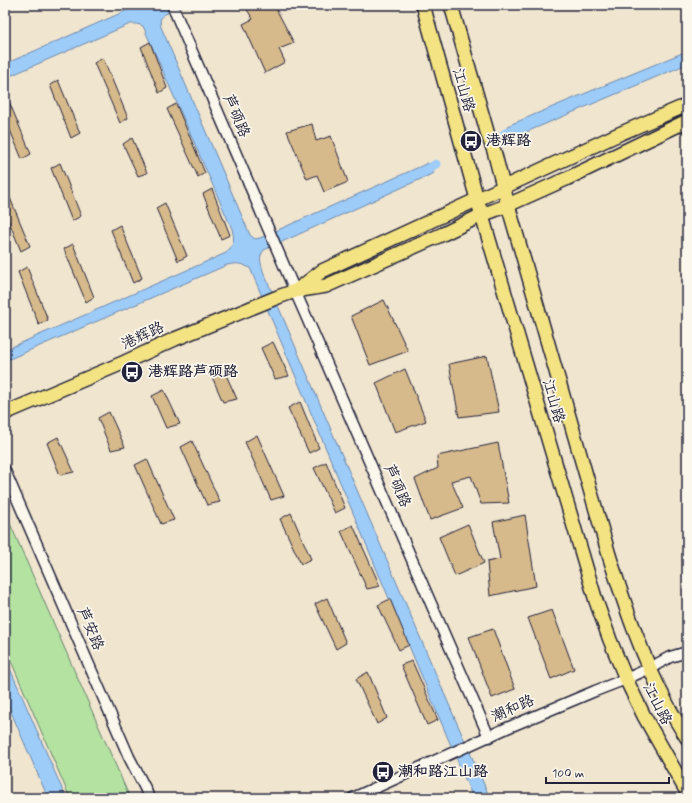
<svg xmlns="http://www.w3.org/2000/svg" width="692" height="803" font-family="Mynerve,'LXGW WenKai TC',sans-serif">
<rect width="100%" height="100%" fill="#f0e5cf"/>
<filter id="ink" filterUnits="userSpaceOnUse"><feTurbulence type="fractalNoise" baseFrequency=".025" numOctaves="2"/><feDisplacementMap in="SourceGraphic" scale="8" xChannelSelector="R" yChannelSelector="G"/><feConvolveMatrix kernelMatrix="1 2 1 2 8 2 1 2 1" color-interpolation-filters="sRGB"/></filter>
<g filter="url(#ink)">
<polygon fill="#b3e2a1" stroke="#6a826e" points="5,512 130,798 70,798 5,647"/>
<g fill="#9dccf9" stroke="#6c88ad">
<path d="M132,5H185L163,15L160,20L161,27L250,235L255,239L260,238L428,163L434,173L264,250C258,258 261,262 263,271L456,721L490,798H473L250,268C240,263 237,263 227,265L5,361V350L226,253C234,244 235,241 232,229L143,26L137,24H130L5,78V64L130,9Z"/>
<polygon points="687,51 687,64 512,138 507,126"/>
<polygon points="5,657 66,798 48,798 5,698"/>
</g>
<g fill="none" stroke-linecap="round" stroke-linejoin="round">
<g stroke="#9dccf9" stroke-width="9">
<polyline points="504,134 509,131"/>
<polyline points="431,167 436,164"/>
</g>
</g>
<g fill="#d7ba8b" stroke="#22223b">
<polygon points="244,5 274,5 294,43 279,49 285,62 265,73 243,24 253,19"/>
<polygon points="150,42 167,88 159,93 141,47"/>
<polygon points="103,58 128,118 120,123 94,63"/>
<polygon points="58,80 80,133 71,138 50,85"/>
<polygon points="5,92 31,154 22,159 5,118"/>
<polygon points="176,104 205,173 198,177 167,109"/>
<polygon points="312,124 316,141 331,136 348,182 324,192 317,175 307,179 287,131"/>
<polygon points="132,138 147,173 138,176 123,144"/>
<polygon points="60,163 81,216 72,221 51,168"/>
<polygon points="5,186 30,246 21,251 5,212"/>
<polygon points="212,189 230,235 221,239 203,194"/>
<polygon points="165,203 187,256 178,261 156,208"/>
<polygon points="120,225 142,278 133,283 111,230"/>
<polygon points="73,244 94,297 86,302 64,249"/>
<polygon points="27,267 48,320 39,325 18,272"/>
<polygon points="384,300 408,351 370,365 351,316"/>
<polygon points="273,342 289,376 275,379 261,348"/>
<polygon points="487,356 499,412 459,417 449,364"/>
<polygon points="221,364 237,399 223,402 209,370"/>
<polygon points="405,369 426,421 395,432 376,383"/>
<polygon points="164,390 180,424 166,428 152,396"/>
<polygon points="300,402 319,448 309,453 288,408"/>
<polygon points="109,412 125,447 111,450 98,418"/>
<polygon points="257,435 284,496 271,500 245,442"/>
<polygon points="58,437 74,472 60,475 47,443"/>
<polygon points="192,441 220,502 207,505 181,447"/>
<polygon points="498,443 509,503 481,504 471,476 451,481 463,508 430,520 415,479 438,468 437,456"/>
<polygon points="147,459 174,520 161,524 135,465"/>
<polygon points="326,462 345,508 335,513 314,468"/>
<polygon points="291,513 311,559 301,564 280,519"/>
<polygon points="525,515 536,586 490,596 487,562 500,559 493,522"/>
<polygon points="468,524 484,563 455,576 439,537"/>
<polygon points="353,525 380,586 367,589 341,531"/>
<polygon points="327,598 346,643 336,649 315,604"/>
<polygon points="390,599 409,645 399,650 378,605"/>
<polygon points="552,610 574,669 551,679 528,618"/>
<polygon points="493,629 515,689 492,698 469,637"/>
<polygon points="412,661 438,720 427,725 401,665"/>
<polygon points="368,672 387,718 377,724 356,679"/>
</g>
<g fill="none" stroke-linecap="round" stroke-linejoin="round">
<g stroke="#22223b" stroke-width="13">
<g id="minor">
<polyline points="172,5 295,291 306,316 489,737"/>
<polyline points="5,471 129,757 145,788 149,798"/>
<polyline points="353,798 507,728 595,691 626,679 650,668 670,657 687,652"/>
</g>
</g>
<g stroke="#22223b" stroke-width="16">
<g id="major">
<polyline points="423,5 477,199 596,601 610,640 626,679 644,716 687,792"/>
<path d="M451,5L488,135L494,151L508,205L609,555C625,606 642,657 667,704C673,716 680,727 687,738"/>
<polyline points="297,290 322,271 619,134 687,105"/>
<polyline points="5,413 125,362 175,339 278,297 295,291 326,286 443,234 482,215 508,205 566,179 687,121"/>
</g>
</g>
<use href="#minor" stroke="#fbf7ec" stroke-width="10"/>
<use href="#major" stroke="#f4e382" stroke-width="13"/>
</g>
</g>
<defs>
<g id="bus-disc" transform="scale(1.15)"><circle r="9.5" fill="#22223b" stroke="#fbf7ec"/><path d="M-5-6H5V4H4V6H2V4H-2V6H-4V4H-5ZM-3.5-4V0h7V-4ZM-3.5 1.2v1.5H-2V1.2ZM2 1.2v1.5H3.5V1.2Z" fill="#fff"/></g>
</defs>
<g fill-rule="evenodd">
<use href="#bus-disc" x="471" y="141"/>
<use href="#bus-disc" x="132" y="372"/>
<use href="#bus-disc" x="383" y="772"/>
</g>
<g text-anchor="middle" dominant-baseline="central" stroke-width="3.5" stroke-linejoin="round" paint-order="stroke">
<g font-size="15" fill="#22223b" stroke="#fbf7ec">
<text transform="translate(463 90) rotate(74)">江山路</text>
<text transform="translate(236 116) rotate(67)">芦硕路</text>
<text transform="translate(143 336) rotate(-25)">港辉路</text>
<text transform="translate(553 401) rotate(74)">江山路</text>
<text transform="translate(397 486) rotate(67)">芦硕路</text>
<text transform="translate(90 629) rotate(67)">芦安路</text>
<text transform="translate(657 704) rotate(63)">江山路</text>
<text transform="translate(513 709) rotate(-24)">潮和路</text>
</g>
<g font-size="15" font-weight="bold" fill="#22223b" stroke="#fbf7ec" text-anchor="start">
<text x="486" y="141">港辉路</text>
<text x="148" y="372">港辉路芦硕路</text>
<text x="398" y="772">潮和路江山路</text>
</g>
</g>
<rect width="692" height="803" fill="none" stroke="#fbf7ec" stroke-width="20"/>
<rect x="10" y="10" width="672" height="783" fill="none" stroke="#22223b" stroke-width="1.5" filter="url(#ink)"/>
<path d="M546 777v6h123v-6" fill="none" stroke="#22223b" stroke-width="2"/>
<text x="552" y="777" font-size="12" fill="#22223b" stroke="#fbf7ec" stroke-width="3" paint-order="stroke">100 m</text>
</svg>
